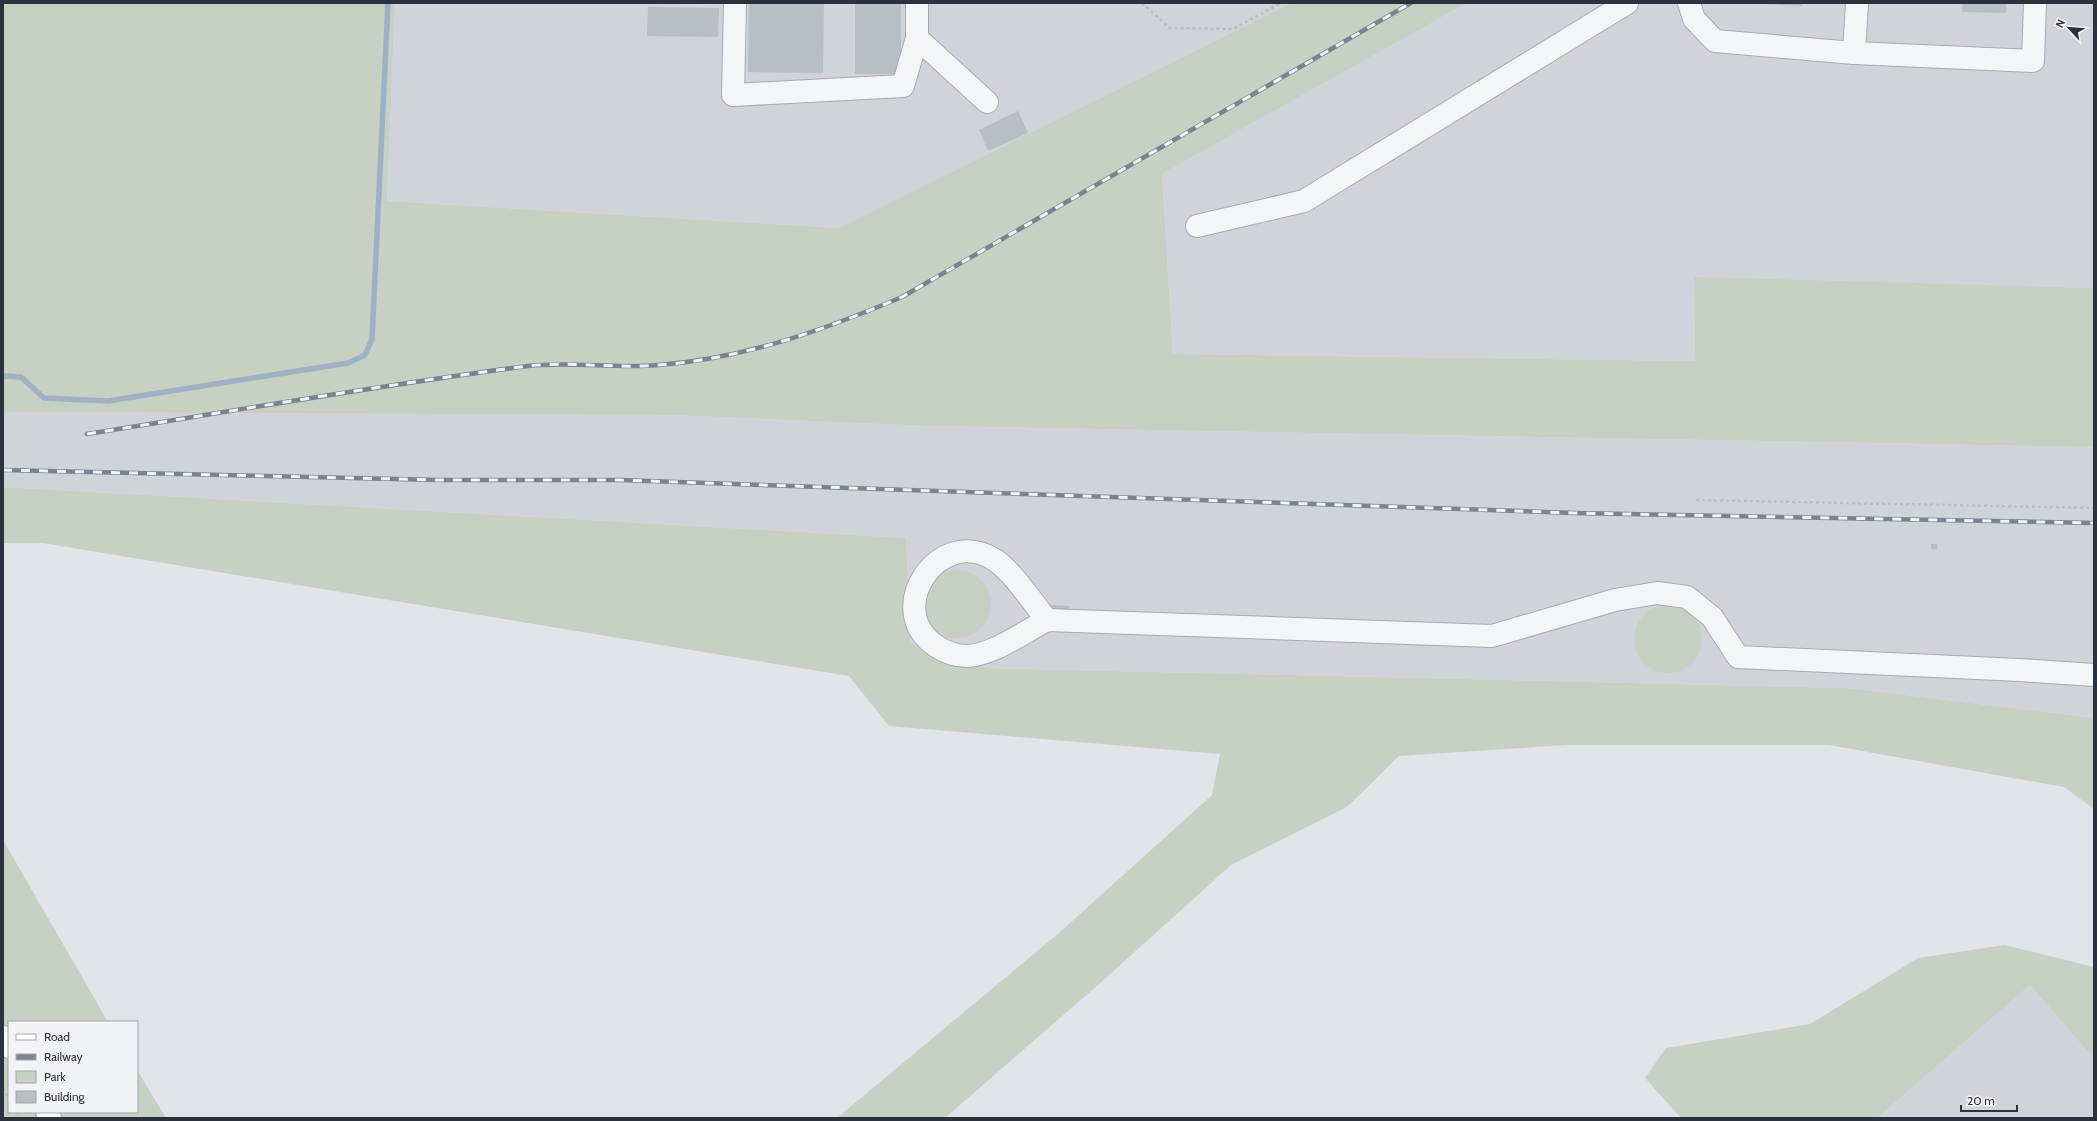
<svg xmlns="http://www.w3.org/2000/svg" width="2097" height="1121" font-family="Cabin,sans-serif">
<rect width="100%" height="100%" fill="#e1e4e8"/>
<g fill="#d0d3da">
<polygon points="395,3 1291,3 839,228 387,201"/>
<polygon points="1467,3 2094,3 2094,288 1694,278 1695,361 1173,354 1162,174"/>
<polygon points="3,412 671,415 928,426 2094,447 2094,718 1848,688 985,668 911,643 906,538 3,487"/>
<polygon points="2030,985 2094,1059 2094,1118 1877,1118"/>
</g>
<g fill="#c6d1c3">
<polygon points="3,3 395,3 387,201 839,228 1291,3 1467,3 1162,174 1173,354 1695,361 1694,277 2094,288 2094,447 928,426 671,415 3,412"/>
<polygon points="3,487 906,538 911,643 985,668 1848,688 2094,718 2094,809 2064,787 1829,745 1568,745 1399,756 1347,807 1231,865 1098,985 945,1118 837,1118 1059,933 1212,795 1220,754 889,726 849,676 43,543 3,543"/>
<circle cx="957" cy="604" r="34"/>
<circle cx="1668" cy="639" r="34"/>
<polygon points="3,840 108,1022 9,1022 9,1112 137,1112 137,1070 166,1118 3,1118"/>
<polygon points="2005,945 2094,967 2094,1059 2030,985 1877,1118 1681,1118 1645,1078 1666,1048 1810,1024 1918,958"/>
</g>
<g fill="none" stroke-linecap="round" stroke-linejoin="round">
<polyline stroke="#a0b1c4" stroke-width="5.5" points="3,376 21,377 44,398 108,401 348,363 365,355 372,339 388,3"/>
</g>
<g fill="#b9bdc4">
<polygon points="749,3 824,3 823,73 748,72"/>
<rect x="855" y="3" width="46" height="71"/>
<polygon points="1744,3 1802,3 1802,6"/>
<polygon points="1963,3 2006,3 2006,13 1962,12"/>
<polygon points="648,7 719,8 718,37 647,36"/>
<polygon points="1018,111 1028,133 988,151 979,130"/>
<polygon points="1931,544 1938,544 1937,550 1931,549"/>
<polygon points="1052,605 1069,606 1069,613 1052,612"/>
</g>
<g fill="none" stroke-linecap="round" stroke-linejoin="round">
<g stroke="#a7abb2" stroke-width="24">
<g id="minor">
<polyline points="735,3 733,95 903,86 917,38 917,3"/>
<polyline points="1689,3 1694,19 1715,41 1854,53 2033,61 2035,3"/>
<polyline points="917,38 987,102"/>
<polyline points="1854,53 1857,3"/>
<polyline points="1197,226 1304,201 1627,3"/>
<path d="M1047,620C1033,603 1013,572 995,560C939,524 882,610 936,646C945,652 956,656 967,656C993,655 1024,632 1047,620L1492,636L1615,600L1657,593L1687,597L1712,617L1738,657L2019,670L2094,675"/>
</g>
</g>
<g stroke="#a2a8b3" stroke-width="24">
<g id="major">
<polyline points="3,1037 9,1047"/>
<polyline points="47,1112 50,1118"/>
</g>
</g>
<g stroke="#bbbec3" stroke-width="2.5" stroke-dasharray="3 3" stroke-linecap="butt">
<polyline points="1142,3 1170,28 1233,29 1281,3"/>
<polyline points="1696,500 2094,508"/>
<polyline points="3,1088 9,1098"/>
<polyline points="17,1112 20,1118"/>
</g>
<use href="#minor" stroke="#f3f5f7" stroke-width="22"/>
<use href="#major" stroke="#fff" stroke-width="22"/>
<g stroke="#7c8390" stroke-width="4.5">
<g id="rail">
<path d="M87,434C234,411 381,385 528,366C571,361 615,369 658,365C743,359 824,330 902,297L1411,3"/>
<polyline points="3,470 439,480 619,480 1575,513 2094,523"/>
</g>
</g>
<use href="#rail" stroke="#f1f3f6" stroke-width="3" stroke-dasharray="9" stroke-linecap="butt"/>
</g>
<rect width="2097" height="1121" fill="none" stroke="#2b323e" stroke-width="8"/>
<rect x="8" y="1021" width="130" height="92" fill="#f1f3f6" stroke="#a2a6ac"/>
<rect x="16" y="1034" width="20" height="6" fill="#ffffff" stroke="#a2a6ac"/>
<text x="44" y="1041" font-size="12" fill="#2b323e">Road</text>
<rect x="16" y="1054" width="20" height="6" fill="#7c8390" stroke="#a2a6ac"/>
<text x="44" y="1061" font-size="12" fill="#2b323e">Railway</text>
<rect x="16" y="1071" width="20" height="12" fill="#c6d1c3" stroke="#a2a6ac"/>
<text x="44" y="1081" font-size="12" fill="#2b323e">Park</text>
<rect x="16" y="1091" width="20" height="12" fill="#b9bdc4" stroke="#a2a6ac"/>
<text x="44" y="1101" font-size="12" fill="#2b323e">Building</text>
<g transform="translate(2069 28) rotate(296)" stroke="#f1f3f6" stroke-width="3" paint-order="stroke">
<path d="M0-3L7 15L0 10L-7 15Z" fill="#2b323e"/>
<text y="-6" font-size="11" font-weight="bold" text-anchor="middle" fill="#2b323e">N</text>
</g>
<path d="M1961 1105v6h56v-6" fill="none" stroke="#2b323e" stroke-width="2"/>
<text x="1967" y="1105" font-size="12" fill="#2b323e" stroke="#f1f3f6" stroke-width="3" paint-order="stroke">20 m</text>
</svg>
